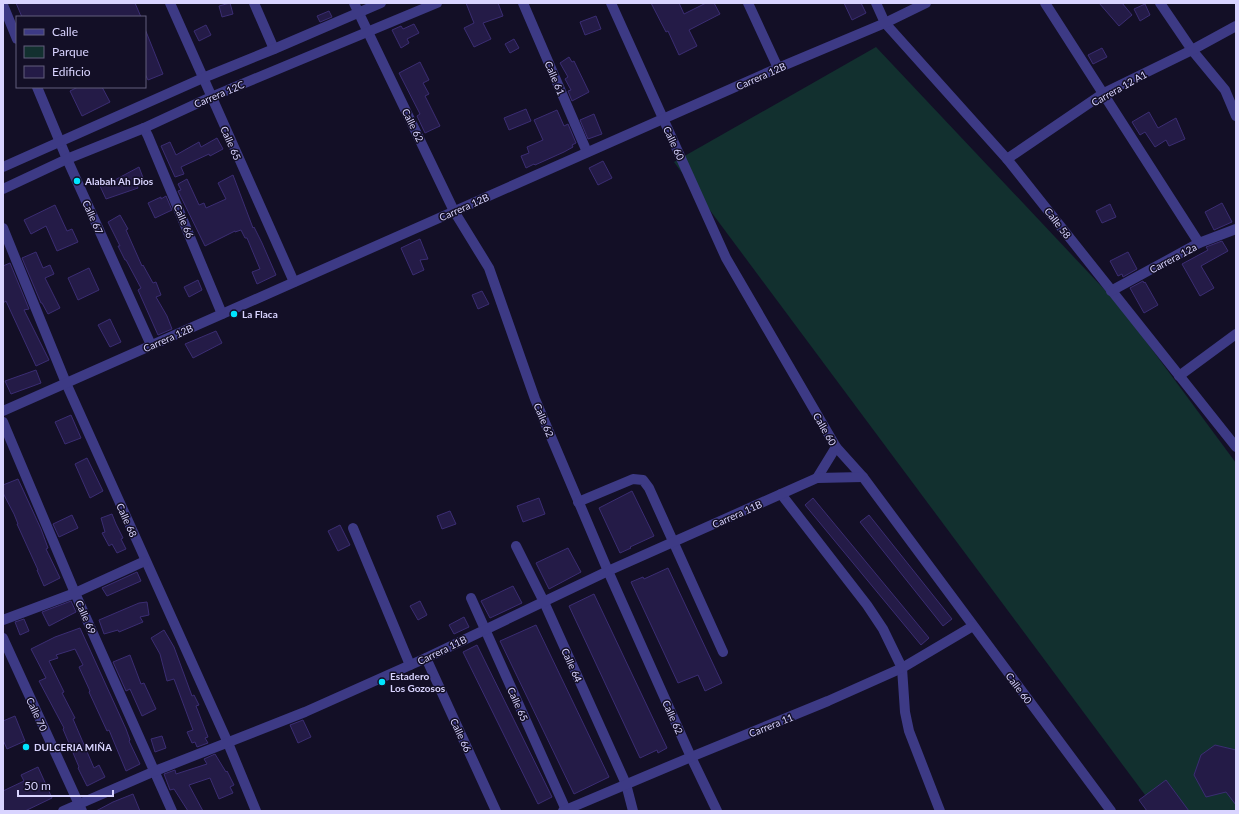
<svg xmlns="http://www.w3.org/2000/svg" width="1239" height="814" font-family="Lato,sans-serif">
<rect width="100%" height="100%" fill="#130f26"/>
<polygon fill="#12302f" points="876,47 1120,306 1236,463 1236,811 1157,811 674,162"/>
<g fill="#241b47" stroke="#3b2d73">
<polygon points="16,3 135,3 141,17 22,17"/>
<polygon points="230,3 233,14 222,17 219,6"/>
<polygon points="466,3 498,3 503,16 483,23 491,39 474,47 464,28 474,23"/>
<polygon points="651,3 679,3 684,14 706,3 714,3 720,14 689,30 697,46 679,55 668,31 666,32"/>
<polygon points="844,3 861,3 866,13 852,20"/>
<polygon points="1099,3 1122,3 1132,15 1119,26"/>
<polygon points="1145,4 1150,15 1140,21 1134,9"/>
<polygon points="329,11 332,17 320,22 317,16"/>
<polygon points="596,16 601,29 585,35 580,22"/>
<polygon points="414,24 419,33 407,39 409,43 401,48 392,30 401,26 403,29"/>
<polygon points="206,25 211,35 199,41 194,31"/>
<polygon points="145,29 163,74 148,80 145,74"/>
<polygon points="514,39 519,48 510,53 505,44"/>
<polygon points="1102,48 1107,57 1093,64 1088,55"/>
<polygon points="569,57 572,62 574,61 589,92 572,101 568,91 571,90 565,79 568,77 560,63"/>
<polygon points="420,62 429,80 423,83 429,94 425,96 440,126 425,133 417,116 420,114 399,73"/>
<polygon points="78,87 102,87 110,102 82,116 70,91"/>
<polygon points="526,109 531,121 509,130 504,118"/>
<polygon points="557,110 564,126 568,124 576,143 572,145 573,147 564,152 535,165 534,164 526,168 521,156 529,153 527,147 543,140 534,120"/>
<polygon points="1149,112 1158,128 1176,118 1185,139 1169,146 1166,140 1155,147 1145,132 1140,135 1132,122"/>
<polygon points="594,114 602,134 588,139 580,120"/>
<polygon points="217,138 223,149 210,156 209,154 181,167 184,174 175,177 161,146 170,142 176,155 199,142 201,147"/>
<polygon points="603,161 612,178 598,185 589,168"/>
<polygon points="139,167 145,183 137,186 138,188 106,199 100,186 113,181"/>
<polygon points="233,175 253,228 254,227 262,243 276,275 257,284 252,272 260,269 247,238 245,238 241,230 235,232 235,231 205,246 178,191 181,190 178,184 187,179 199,205 204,203 206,208 226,199 218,183"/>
<polygon points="166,196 172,210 155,218 148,203 161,197 161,199"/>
<polygon points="1222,203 1232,222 1214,230 1205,212"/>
<polygon points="1110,204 1116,217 1102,223 1096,211"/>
<polygon points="55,205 67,231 72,229 78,242 57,251 46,226 31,234 24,220"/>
<polygon points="120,215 128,229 126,230 142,266 143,265 153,283 156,282 161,295 156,297 167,316 172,329 158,335 138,290 141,288 126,260 125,260 118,246 120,246 108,222"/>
<polygon points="420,239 428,259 420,260 424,270 413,275 401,248"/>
<polygon points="1222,241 1228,251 1201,266 1214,288 1200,296 1182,264 1208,250 1206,247"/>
<polygon points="36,252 43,268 50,265 54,274 45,278 60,308 48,314 42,303 41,303 22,258"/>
<polygon points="1128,252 1137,269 1123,277 1122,274 1118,276 1110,261"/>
<polygon points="10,263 29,309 24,310 49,360 36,366 6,301 3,303 3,266"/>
<polygon points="89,268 99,290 78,300 68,278"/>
<polygon points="198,280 202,290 189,297 184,287"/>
<polygon points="1143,281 1144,283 1145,282 1158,305 1144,313 1130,288"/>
<polygon points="482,291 489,304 478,309 472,295"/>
<polygon points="110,319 121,342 110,347 98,325"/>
<polygon points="216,331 222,343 193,358 185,344"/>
<polygon points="36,370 41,383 11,394 5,381"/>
<polygon points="71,415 81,438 65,444 55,422"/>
<polygon points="87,458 103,491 90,498 75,464"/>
<polygon points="18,479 41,529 48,548 46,549 60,578 44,586 37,570 38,570 17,524 18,524 14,514 3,493 3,485"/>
<polygon points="632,491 654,536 630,547 631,548 620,553 599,508"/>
<polygon points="539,498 545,514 523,522 517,506"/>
<polygon points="813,498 929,638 921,645 805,505"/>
<polygon points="450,511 456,524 442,529 437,516"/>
<polygon points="112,514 116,524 123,538 121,539 126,549 117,553 112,544 109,546 102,533 105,532 101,518"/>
<polygon points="72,515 78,528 59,537 53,524"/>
<polygon points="869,515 952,619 943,626 860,522"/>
<polygon points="340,525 350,545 338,551 328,531"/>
<polygon points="568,548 581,572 549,589 536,563"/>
<polygon points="668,568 722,683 705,691 698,675 678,683 631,582 643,577 644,579"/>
<polygon points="137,572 141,581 107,596 102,588"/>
<polygon points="513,586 522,603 490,618 481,601"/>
<polygon points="594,594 667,748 658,753 657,750 640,758 569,606"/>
<polygon points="71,601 76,612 49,626 42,612"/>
<polygon points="420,601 427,615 418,620 410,606"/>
<polygon points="147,602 149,615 140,617 143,622 119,632 118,630 104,634 99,620 139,603"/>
<polygon points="464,617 469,627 454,634 449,625"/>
<polygon points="24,619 29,631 20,635 15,622"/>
<polygon points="536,625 609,777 574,794 500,641"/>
<polygon points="80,628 126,729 130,740 129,741 140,764 126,771 109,730 107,731 89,692 90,691 79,667 83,665 75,649 56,655 58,658 49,661 64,692 62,693 75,718 73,719 94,768 99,765 105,777 87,786 78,768 79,767 63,729 64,728 39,681 46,678 31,649 55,637"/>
<polygon points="164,630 174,647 192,696 194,695 199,705 196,706 208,737 205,738 208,743 197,747 195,742 192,743 187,732 193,730 174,679 167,681 160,654 151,638"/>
<polygon points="477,645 552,797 538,804 463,652"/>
<polygon points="130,655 141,684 144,683 156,709 142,716 130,689 126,691 113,662"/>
<polygon points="15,716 25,741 7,749 3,740 3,721"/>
<polygon points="303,720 311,737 298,743 290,725"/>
<polygon points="162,736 166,748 155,752 151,739"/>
<polygon points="1215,745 1236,750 1236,805 1226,792 1206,797 1194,775 1201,755"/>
<polygon points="215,754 226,772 227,771 234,785 230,787 233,793 219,799 210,778 189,785 203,811 188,811 174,789 170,790 164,774 175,770 176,774 207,764 204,759"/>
<polygon points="38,767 52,798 25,811 3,811 3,791 24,781 21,775"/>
<polygon points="1166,780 1189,811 1147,811 1139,800"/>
<polygon points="133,794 140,811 96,811 113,802"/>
</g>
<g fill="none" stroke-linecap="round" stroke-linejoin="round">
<g stroke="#3d3a85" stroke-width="10">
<polyline points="170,3 294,282"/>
<polyline points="254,3 274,49"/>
<polyline points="354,3 454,211 489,268 535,399 608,571 691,757 717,811"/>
<polyline points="523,3 587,152"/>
<polyline points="611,3 726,258 836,447 863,477 1111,811"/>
<polyline points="748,3 778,68"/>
<polyline points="876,3 885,23 1007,159 1236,447"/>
<polyline points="1045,3 1199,243"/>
<polyline points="1160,3 1192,50 1225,90 1236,116"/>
<polyline points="3,5 17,39"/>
<polyline points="37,87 67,159 151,345"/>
<polyline points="144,128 148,136 222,314"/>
<polyline points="1007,159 1104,93 1192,50 1236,26"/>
<polyline points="3,167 203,78 274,49 381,3"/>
<polyline points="3,189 67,159 144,128 211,97 437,3"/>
<polyline points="3,228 66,383 228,743 256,811"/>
<polyline points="1111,291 1199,243 1236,229"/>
<polyline points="1179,376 1236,334"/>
<polyline points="3,411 778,68 885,23 926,3"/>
<polyline points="3,422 75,593 172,811"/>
<polyline points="817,478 836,447"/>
<polyline points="781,494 867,605 883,629 902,668 905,712 909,731 940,811"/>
<polyline points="578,502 633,479 643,480 649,488 723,652"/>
<polyline points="353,528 410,665"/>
<polyline points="516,546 544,602 626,784 633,811"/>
<polyline points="471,598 566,810"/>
<polyline points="3,620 75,593 145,561"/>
<polyline points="3,638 82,811"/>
<polyline points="426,658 496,811"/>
<polyline points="63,811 155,771 305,712 426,658 608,571 817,478 863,477"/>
<polyline points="563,811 691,757 828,701 902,668 973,626"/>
</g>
</g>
<g fill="#00e5ff" stroke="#130f26" stroke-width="1.5">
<circle cx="77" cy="181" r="4"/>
<circle cx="234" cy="314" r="4"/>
<circle cx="382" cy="682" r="4"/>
<circle cx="26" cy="747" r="4"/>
</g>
<g text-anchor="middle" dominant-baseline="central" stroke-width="3" stroke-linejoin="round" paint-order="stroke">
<g font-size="10" fill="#d9d4ff" stroke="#130f26">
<text transform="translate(761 76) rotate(-24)">Carrera 12B</text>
<text transform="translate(555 78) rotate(67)">Calle 61</text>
<text transform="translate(1119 88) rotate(-29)">Carrera 12 A1</text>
<text transform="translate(219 94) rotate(-23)">Carrera 12C</text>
<text transform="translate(413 125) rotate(64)">Calle 62</text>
<text transform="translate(231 143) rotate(66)">Calle 65</text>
<text transform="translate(674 143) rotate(65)">Calle 60</text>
<text transform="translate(464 207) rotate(-24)">Carrera 12B</text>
<text transform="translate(93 217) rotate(66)">Calle 67</text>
<text transform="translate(184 221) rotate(67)">Calle 66</text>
<text transform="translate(1058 223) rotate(52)">Calle 58</text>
<text transform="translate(1173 258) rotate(-28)">Carrera 12a</text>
<text transform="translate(168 338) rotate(-24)">Carrera 12B</text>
<text transform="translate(544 420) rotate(67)">Calle 62</text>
<text transform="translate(825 429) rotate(60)">Calle 60</text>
<text transform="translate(737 514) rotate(-24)">Carrera 11B</text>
<text transform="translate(127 520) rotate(66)">Calle 68</text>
<text transform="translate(86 617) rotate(66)">Calle 69</text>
<text transform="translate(442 650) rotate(-26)">Carrera 11B</text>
<text transform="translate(572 665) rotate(66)">Calle 64</text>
<text transform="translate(1019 688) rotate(53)">Calle 60</text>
<text transform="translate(518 704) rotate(66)">Calle 65</text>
<text transform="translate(37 714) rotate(65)">Calle 70</text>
<text transform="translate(673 717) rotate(66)">Calle 62</text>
<text transform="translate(771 725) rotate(-22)">Carrera 11</text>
<text transform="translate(461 735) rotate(65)">Calle 66</text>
</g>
<g font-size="10" font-weight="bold" fill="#d9d4ff" stroke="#130f26" text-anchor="start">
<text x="85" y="181">Alabah Ah Dios</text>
<text x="242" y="314">La Flaca</text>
<text x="390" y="676">Estadero<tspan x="390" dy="12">Los Gozosos</tspan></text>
<text x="34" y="747">DULCERIA MIÑA</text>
</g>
</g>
<rect width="1239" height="814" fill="none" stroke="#d9d4ff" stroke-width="8"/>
<rect x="16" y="16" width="130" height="72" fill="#130f26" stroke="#625e7d"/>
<rect x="24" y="29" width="20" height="6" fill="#3d3a85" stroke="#625e7d"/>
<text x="52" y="36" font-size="12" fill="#d9d4ff">Calle</text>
<rect x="24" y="46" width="20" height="12" fill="#12302f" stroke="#625e7d"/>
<text x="52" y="56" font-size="12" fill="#d9d4ff">Parque</text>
<rect x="24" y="66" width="20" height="12" fill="#241b47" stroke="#625e7d"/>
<text x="52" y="76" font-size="12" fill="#d9d4ff">Edificio</text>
<path d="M18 790v6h95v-6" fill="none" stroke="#d9d4ff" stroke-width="2"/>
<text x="24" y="790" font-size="12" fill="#d9d4ff" stroke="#130f26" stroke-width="3" paint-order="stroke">50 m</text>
</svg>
